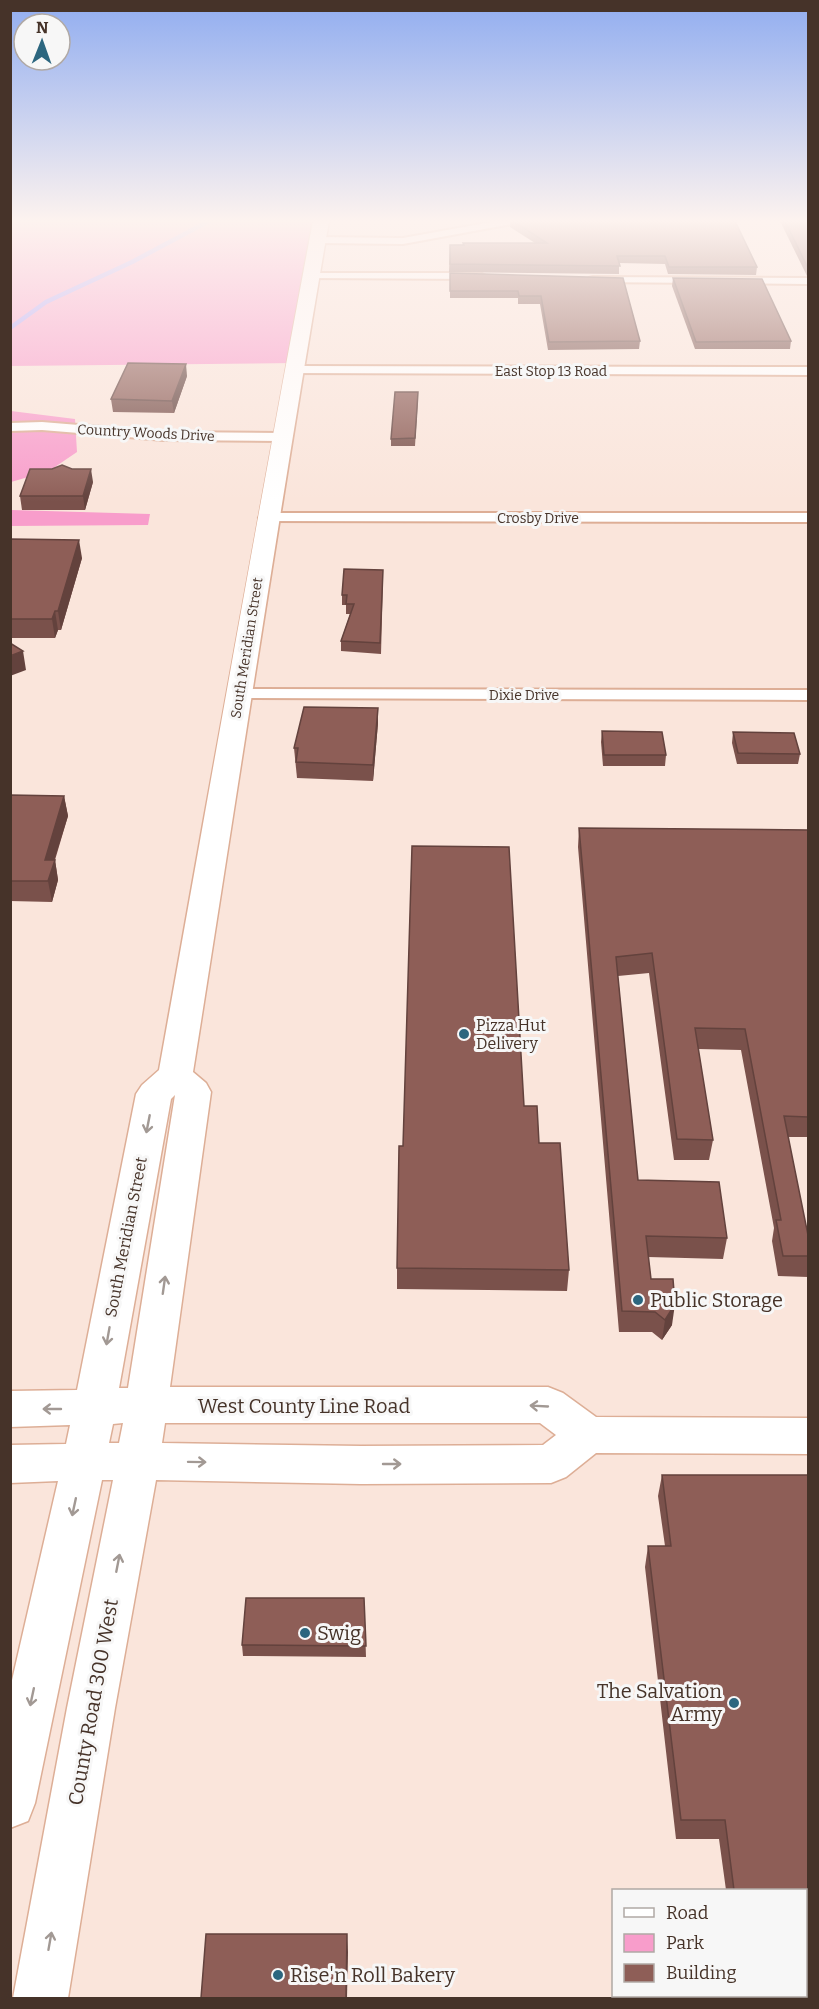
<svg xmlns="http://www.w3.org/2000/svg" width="819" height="2009" font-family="Bitter,serif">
<rect width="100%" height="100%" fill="#fae5db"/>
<g fill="#f89dcb">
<polygon points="11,221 321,221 295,363 11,366"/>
<polygon points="11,411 75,419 77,452 49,471 11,482"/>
<polygon points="11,510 150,514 148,525 11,526"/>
</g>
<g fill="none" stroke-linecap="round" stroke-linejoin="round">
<polyline stroke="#aea2fd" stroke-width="4.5" points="10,328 46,302 132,262 209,221"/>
<g stroke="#ddae96" stroke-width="4">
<g id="street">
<polygon points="497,221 517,221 512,224 403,244 317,243 312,240 317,237 403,238"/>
<polygon points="310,273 480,273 486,276 480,279 306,278 304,276"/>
<polygon points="593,277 808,278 808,284 589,282 589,278"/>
<polygon points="294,366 808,367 808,375 289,373 288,370"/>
<polygon points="42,422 164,432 281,433 288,437 281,441 164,440 42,430 10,431 10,423"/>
<polygon points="267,513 808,513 808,522 262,521 259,518"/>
<polygon points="240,689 808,690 808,700 234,698 231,694 234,690"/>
</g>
</g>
<g stroke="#ddae96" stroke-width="3">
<path id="primary" d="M313,221H329C280,504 238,788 193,1072L206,1083L211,1092L170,1387H548L563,1393L596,1417L808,1418V1454L596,1453L566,1477L551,1483L361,1484L156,1480L115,1708L68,1998H13L67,1708L113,1480H102L35,1803L28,1821L10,1828V1689L58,1481L10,1483V1445L66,1444L70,1425L10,1427V1391L77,1390L136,1094L142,1085L159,1070C210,787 259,504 313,221ZM175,1095L128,1388H119L171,1099ZM123,1423L119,1443H109L113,1424ZM165,1423H540L556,1435L543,1445L361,1446L162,1443Z"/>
</g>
<use href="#street" fill="#fff" fill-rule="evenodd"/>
<use href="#primary" fill="#fff" fill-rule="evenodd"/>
</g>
<g fill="#7a514b">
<polygon points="510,221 735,221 757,267 756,275 668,274 665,264 619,263 619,274 449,272 450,245 535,243 510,227"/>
<polygon points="780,221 808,221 808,278"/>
<polygon points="450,273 623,278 640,341 639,349 548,350 540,304 518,304 518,298 450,298"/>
<polygon points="673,278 791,341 790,349 695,349 672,286"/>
<polygon points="187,376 174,413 113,412 111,399"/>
<polygon points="418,399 415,446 391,446 391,439"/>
<polygon points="93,482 85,510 22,510 20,496"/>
<polygon points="10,539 82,558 61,630 58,630 55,638 10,638"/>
<polygon points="383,580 381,654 341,651 341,641 350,614 346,614 346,605 342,605 342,595"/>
<polygon points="378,723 373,781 297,778 294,748"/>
<polygon points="602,731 666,755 665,766 603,766 601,742"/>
<polygon points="733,732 800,754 798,764 737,764 732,743"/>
<polygon points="10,795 64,796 68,816 55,860 58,880 52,902 10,901"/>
<polygon points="579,828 808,830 808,1137 788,1137 808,1235 808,1277 778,1276 772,1241 774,1228 741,1050 698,1049 713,1140 709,1160 674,1160 649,973 618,976 638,1180 727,1238 723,1259 648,1257 651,1279 672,1325 662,1340 652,1332 619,1332 578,847"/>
<polygon points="524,1106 539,1143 569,1270 567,1291 397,1289 397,1268 403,1146"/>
<polygon points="662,1475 808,1475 808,1998 728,1998 728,1995 806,1995 806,1890 726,1890 719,1839 676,1839 645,1567 648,1546 665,1546 658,1496"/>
<polygon points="364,1598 366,1657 243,1656 242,1645"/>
</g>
<g fill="#63423d">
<polygon points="186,364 187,376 174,413 172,401"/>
<polygon points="91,469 93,482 85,510 83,496"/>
<polygon points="79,540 82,558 61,630 58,611"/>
<polygon points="55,611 58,630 55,638 52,619"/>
<polygon points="23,651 26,670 10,676 10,656"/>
<polygon points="378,708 378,723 373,781 373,765"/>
<polygon points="64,796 68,816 48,880 45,860"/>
<polygon points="55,860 58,880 52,902 48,881"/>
<polygon points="675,1304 672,1325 662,1340 665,1320"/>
<polygon points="347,1934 348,1952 347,1998 346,1998"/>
</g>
<g fill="#8e5e57" stroke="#63423d" stroke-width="1.5">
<polygon points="513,221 735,221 757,267 669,267 665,256 617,256 620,266 450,264 450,245 464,245 463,243 547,243"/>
<polygon points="785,221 808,221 808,268"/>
<polygon points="450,273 623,278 640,341 549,342 541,296 519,296 518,291 450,291"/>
<polygon points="673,278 762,279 791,341 696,342"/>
<polygon points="128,363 186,364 172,401 111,399"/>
<polygon points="395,392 418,392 415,438 391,439"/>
<polygon points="62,465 72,469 91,469 83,496 20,496 30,469 52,469"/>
<polygon points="10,539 79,540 58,611 55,611 52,619 10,619"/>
<polygon points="344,569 383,570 380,643 341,641 354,604 346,604 347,595 342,595"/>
<polygon points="10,643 23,651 10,656"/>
<polygon points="304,707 378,708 373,765 296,762 298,748 294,748"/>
<polygon points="602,731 662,732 666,755 604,755"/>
<polygon points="733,732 794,733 800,754 738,753"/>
<polygon points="10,795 64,796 45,860 55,860 48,881 10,881"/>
<polygon points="579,828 808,830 808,1117 784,1116 808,1235 808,1256 783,1256 776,1220 781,1220 745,1029 695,1028 713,1140 677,1139 652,953 616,957 638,1180 719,1182 727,1238 646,1236 651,1279 673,1279 675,1304 665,1320 655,1312 622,1311"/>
<polygon points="412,846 509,847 524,1106 537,1106 539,1143 560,1143 569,1270 397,1268 399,1146 403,1146"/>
<polygon points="662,1475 808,1475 808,1998 736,1998 736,1995 806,1995 806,1890 734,1890 725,1820 681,1820 648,1546 671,1546"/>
<polygon points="246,1598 364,1598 366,1646 242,1645"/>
<polygon points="206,1934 347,1934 346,1998 201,1998"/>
</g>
<defs><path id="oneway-shaft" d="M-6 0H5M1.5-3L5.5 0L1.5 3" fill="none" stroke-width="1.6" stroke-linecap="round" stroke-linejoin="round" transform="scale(1.5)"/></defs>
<g stroke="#a29994">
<use href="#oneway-shaft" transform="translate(148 1124) rotate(101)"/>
<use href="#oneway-shaft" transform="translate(164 1285) rotate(-82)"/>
<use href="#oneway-shaft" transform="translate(108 1336) rotate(100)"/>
<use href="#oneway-shaft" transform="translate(539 1406) rotate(-177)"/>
<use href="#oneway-shaft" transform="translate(52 1409) rotate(180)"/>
<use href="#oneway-shaft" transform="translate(197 1462) rotate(1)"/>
<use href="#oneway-shaft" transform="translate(392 1464)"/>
<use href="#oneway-shaft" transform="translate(74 1507) rotate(102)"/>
<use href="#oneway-shaft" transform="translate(118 1563) rotate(-79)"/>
<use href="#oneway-shaft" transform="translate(32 1697) rotate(102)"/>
<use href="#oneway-shaft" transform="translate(50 1941) rotate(-80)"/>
</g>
<linearGradient id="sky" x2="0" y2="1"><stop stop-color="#91adf0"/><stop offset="0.44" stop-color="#fdf3ef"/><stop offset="1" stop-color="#fdf3ef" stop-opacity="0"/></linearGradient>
<rect width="819" height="502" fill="url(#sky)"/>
<g fill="#2c667f" stroke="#f7f7f7" stroke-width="2">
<circle cx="464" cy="1034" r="6"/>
<circle cx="638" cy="1300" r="6"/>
<circle cx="305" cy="1633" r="6"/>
<circle cx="734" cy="1703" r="6"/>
<circle cx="278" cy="1975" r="6"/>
</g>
<g text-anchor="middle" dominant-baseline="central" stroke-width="6" stroke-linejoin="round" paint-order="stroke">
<g font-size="14" fill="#463329" stroke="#f7f7f7">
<text x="551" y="371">East Stop 13 Road</text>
<text transform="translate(146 433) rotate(3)">Country Woods Drive</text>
<text x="538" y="518">Crosby Drive</text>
<text transform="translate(247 648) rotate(-81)">South Meridian Street</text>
<text x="524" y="695">Dixie Drive</text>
</g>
<g font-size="16" fill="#463329" stroke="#f7f7f7" text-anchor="start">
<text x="476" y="1025">Pizza Hut<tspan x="476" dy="18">Delivery</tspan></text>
</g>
<g font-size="16" fill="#463329" stroke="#f7f7f7">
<text transform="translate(126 1237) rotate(-79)">South Meridian Street</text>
</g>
<g font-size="20" fill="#463329" stroke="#f7f7f7" text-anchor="start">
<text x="650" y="1300">Public Storage</text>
<text x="317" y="1633">Swig</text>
<text x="722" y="1691" text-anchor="end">The Salvation<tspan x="722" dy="23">Army</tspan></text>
<text x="290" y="1975">Rise'n Roll Bakery</text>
</g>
<g font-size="20" fill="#463329" stroke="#f7f7f7">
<text x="304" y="1406">West County Line Road</text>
<text transform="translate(93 1702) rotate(-80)">County Road 300 West</text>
</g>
</g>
<rect width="819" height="2009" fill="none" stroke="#463329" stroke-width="24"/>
<rect x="612" y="1889" width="195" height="108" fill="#f7f7f7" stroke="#b0a9a5" stroke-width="1.5"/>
<rect x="624" y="1908" width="30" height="9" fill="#ffffff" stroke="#b0a9a5" stroke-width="1.5"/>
<text x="666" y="1919" font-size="18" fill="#463329">Road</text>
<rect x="624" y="1934" width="30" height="18" fill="#f89dcb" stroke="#b0a9a5" stroke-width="1.5"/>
<text x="666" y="1949" font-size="18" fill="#463329">Park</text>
<rect x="624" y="1964" width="30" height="18" fill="#8e5e57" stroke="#b0a9a5" stroke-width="1.5"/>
<text x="666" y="1979" font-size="18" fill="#463329">Building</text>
<g transform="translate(42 42) rotate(1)"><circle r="28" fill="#f7f7f7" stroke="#b0a9a5" stroke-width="1.5"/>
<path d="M0-4.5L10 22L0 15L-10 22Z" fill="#2c667f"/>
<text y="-9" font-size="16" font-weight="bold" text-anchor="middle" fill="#463329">N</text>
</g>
</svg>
